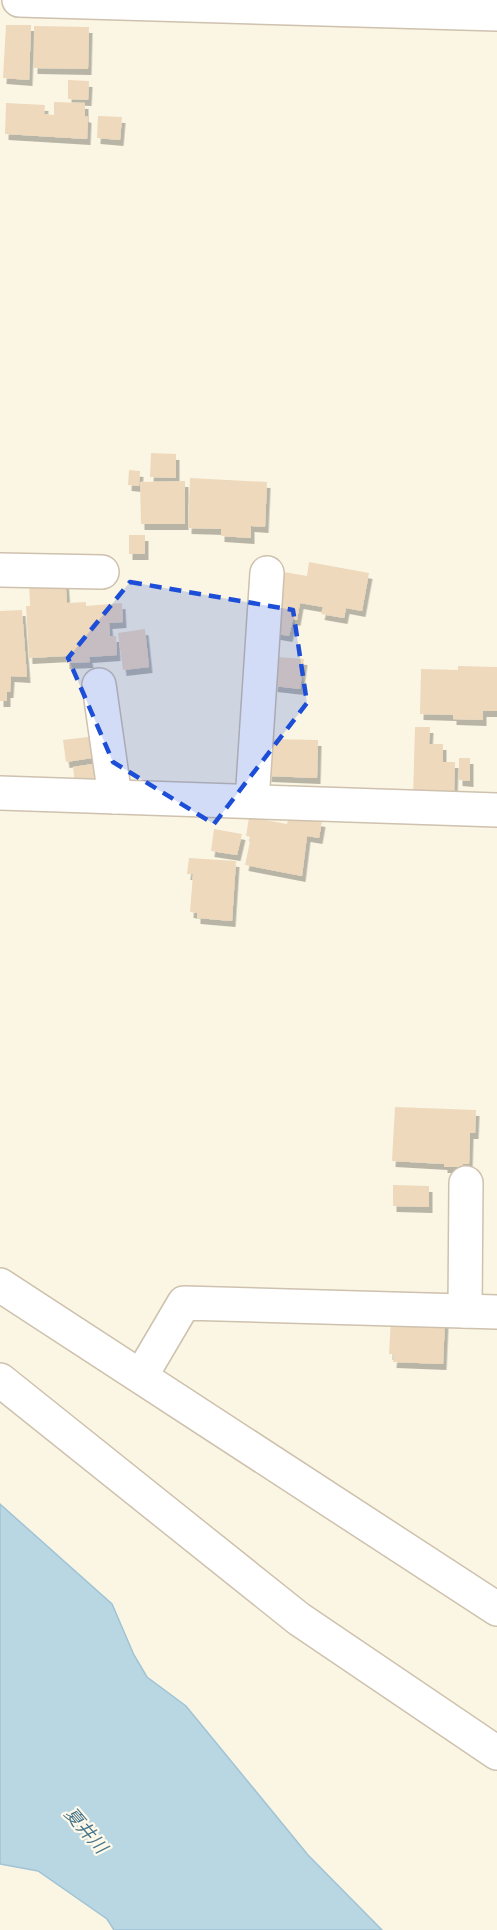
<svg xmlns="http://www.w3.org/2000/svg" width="497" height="1930" font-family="'Public Sans','Noto Sans JP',sans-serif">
<defs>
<filter id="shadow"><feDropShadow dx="3.5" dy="6" stdDeviation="0" flood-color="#0004"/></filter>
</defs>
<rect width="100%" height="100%" fill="#fbf6e3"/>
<polygon fill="#b9d6e3" stroke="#a0c4d5" stroke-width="1.5" points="0,1504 112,1604 134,1655 147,1677 186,1706 308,1855 382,1930 114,1930 107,1919 38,1871 0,1864"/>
<g fill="#efd9bc" filter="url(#shadow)">
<polygon points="6,25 31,25 29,80 3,78"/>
<polygon points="34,26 89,27 88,69 34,68"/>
<polygon points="68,80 89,81 88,100 68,99"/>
<polygon points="54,102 85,103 85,116 88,117 87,139 5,134 6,103 45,105 44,114 54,115"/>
<polygon points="98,116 122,117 120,140 97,138"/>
<polygon points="151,453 176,454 176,478 150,477"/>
<polygon points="129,470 140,471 139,486 128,485"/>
<polygon points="190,478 267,482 265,527 251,526 251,538 221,536 221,529 188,528"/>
<polygon points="185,481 185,524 141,524 140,482"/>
<rect x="129" y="535" width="16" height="19"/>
<polygon points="309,562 369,573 362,611 346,608 344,618 321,614 323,607 300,603 297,620 293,619 289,636 272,633 284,572 307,576"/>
<polygon points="65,576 67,603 86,602 86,606 122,603 123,622 109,623 110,636 116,636 117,655 89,657 90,662 66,663 66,656 29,658 26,606 30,606 29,582"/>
<polygon points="22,610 27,677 11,676 10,692 7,692 7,701 0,701 0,611"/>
<polygon points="145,629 149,667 123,670 118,633"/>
<polygon points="277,657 304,659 300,689 274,686"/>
<polygon points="458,666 497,667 497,711 483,711 483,720 453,719 453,715 420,714 421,669 458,670"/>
<polygon points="415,727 430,727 429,744 443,744 443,762 455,762 454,793 413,797"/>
<polygon points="96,736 99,757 66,762 63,740"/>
<polygon points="269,739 318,740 317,778 268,776"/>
<polygon points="459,758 470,758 470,781 459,780"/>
<polygon points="99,763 101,780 75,784 73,767"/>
<polygon points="289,815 322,821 319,838 307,836 302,876 245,865 251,837 246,836 249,817 287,824"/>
<polygon points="214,829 242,834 237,855 211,851"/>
<polygon points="189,858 236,861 232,921 197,918 197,913 190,912 193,874 187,874"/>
<polygon points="395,1107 476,1110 475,1133 470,1133 469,1164 463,1164 463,1167 444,1167 444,1164 392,1161"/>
<polygon points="393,1185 429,1186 429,1207 393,1206"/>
<polygon points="391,1318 445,1320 443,1364 393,1362 394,1354 389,1354"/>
</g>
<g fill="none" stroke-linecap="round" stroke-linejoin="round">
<g stroke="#cec1ae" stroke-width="36">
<g id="minor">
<polyline points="19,0 497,14"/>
<polyline points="0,570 102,572"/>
<polyline points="99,685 115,797"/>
<polyline points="0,793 497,810"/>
<polyline points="252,801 267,573"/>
<polyline points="0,1285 497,1609"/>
<polyline points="465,1311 466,1183"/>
<polyline points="141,1376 184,1303 497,1312"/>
<polyline points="0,1380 299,1619 497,1753"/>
</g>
</g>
<use href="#minor" stroke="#fff" stroke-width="33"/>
</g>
<path fill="#1d4ed8" fill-opacity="0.2" stroke="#1d4ed8" stroke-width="4.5" stroke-dasharray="12 8" stroke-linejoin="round" d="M130,582L293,610L307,703L214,824L113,762L68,658Z"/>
<g text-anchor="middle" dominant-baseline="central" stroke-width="4.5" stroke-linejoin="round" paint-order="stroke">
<g font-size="18" font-style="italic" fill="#49768b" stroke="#fef9e9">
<text transform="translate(86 1830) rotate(49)">夏井川</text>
</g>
</g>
</svg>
